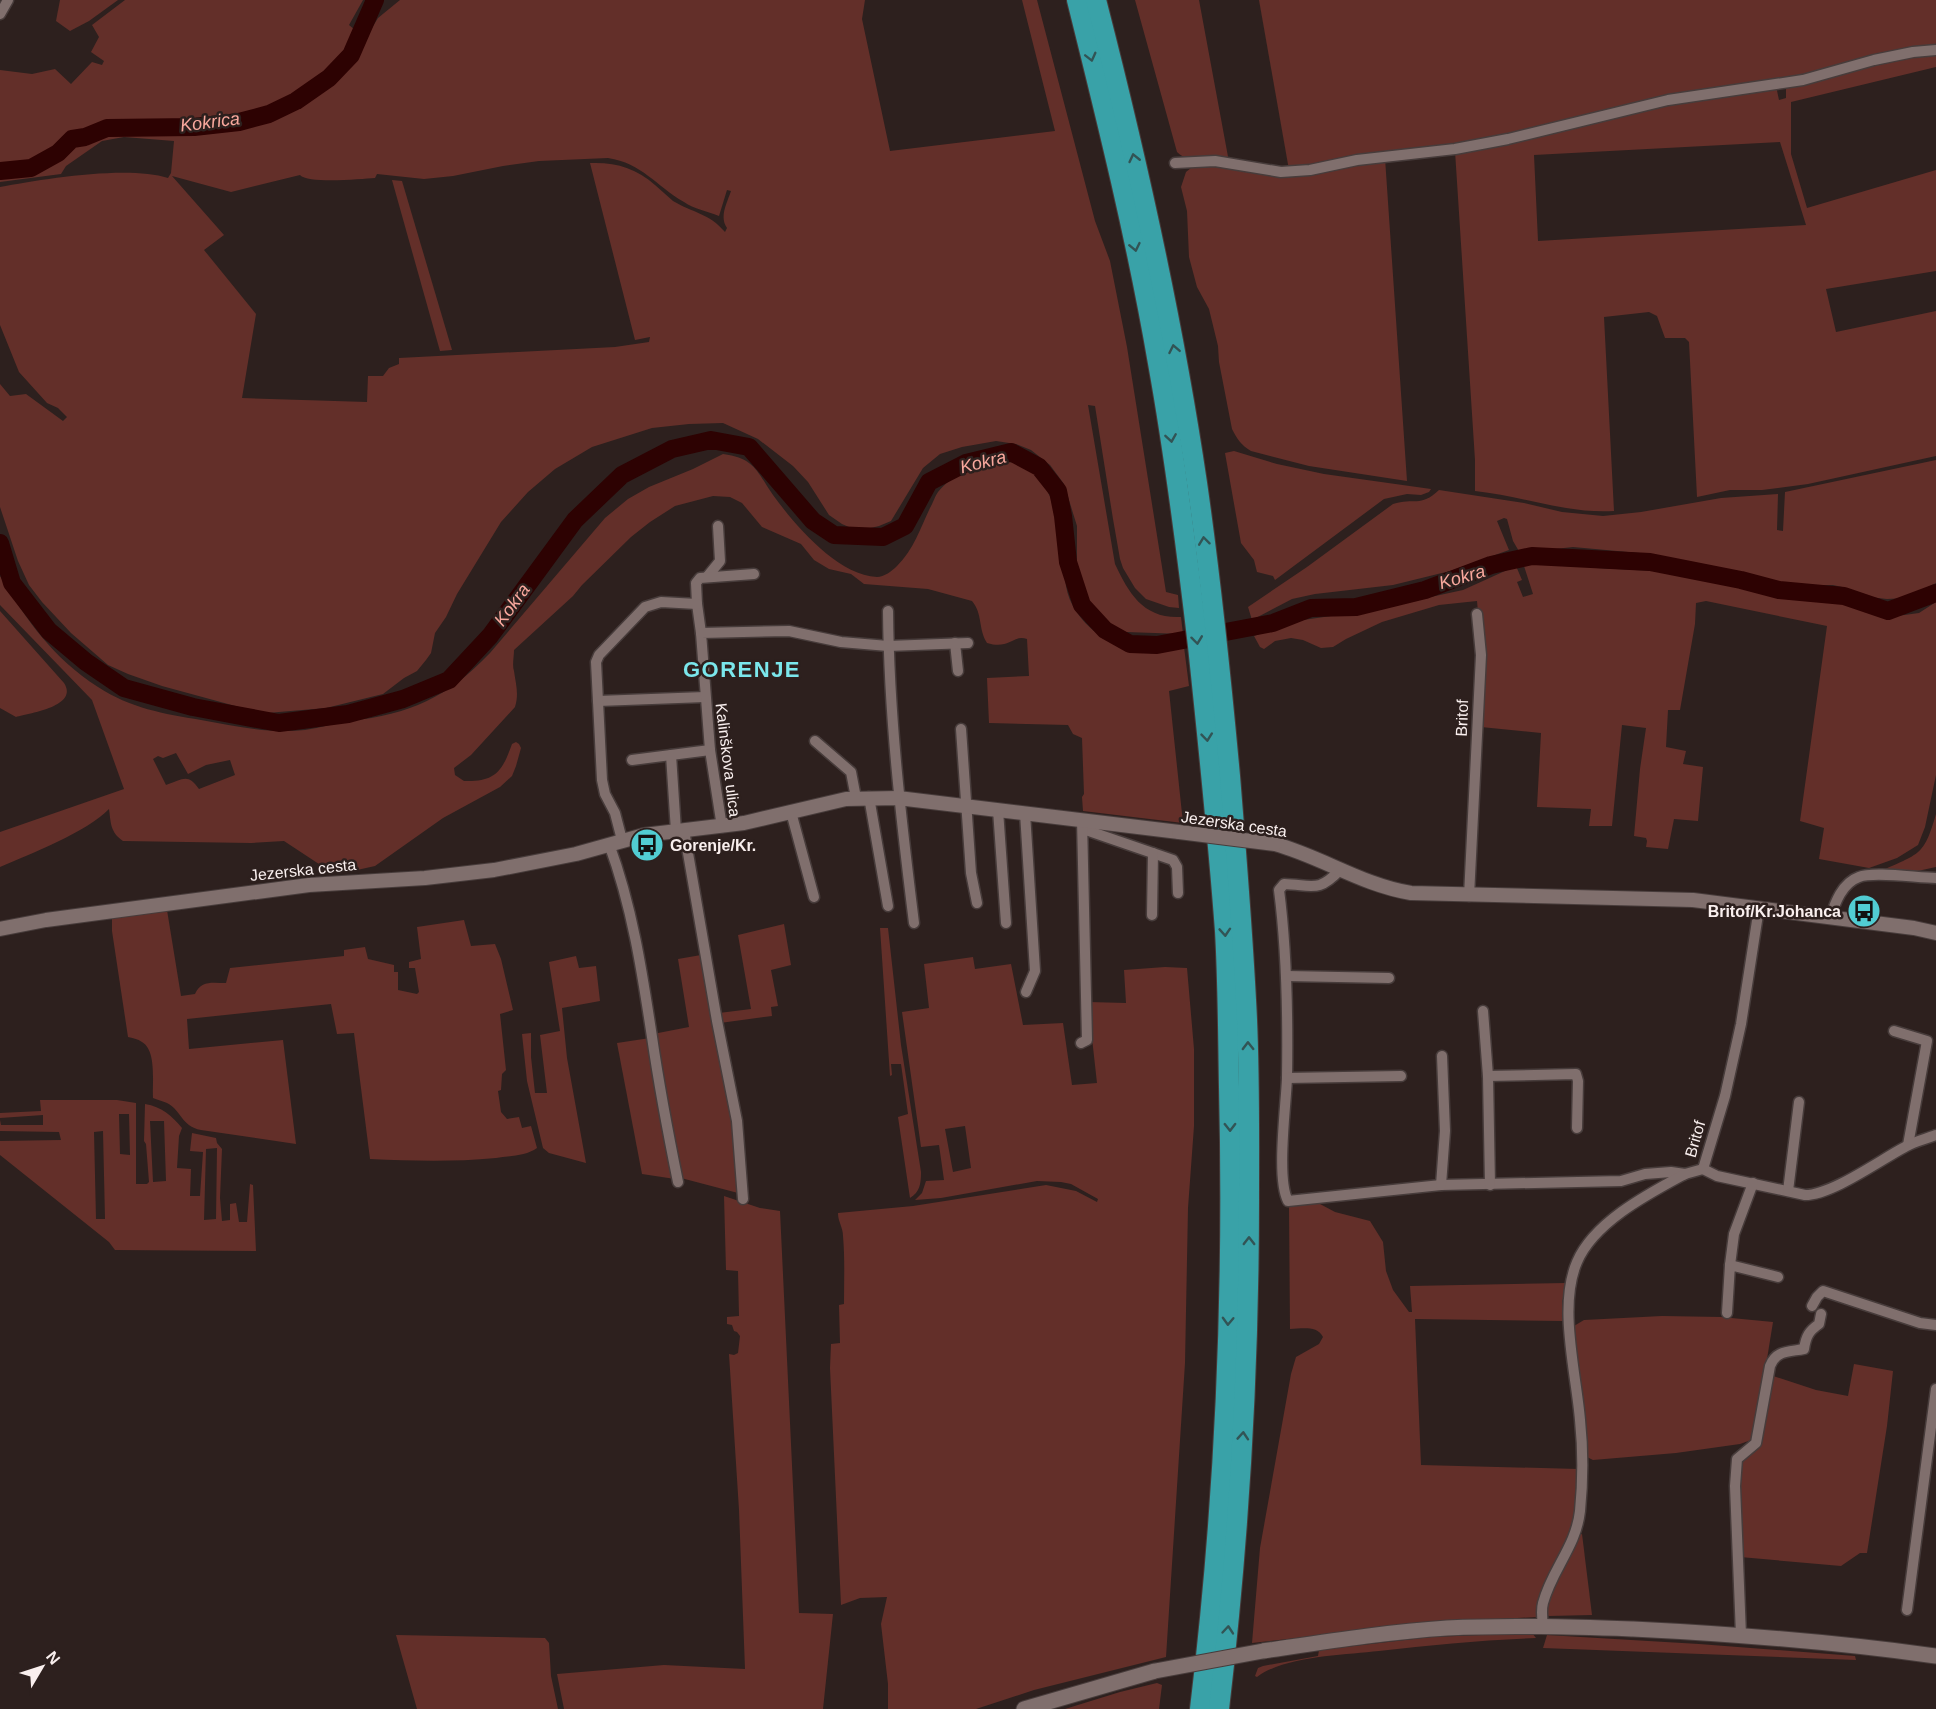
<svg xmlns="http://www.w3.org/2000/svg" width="1936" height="1709" font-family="Helvetica,sans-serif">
<rect width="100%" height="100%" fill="#2d201e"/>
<g fill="#632f29" fill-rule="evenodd">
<polygon points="60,0 118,0 89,21 70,31 56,21"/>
<path d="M125,0H363L349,25L355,30C356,48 341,59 329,71C283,113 225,125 164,123C147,123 124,117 109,120C99,123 90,130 80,133C75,134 71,133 67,136C59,140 58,148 52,153C38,165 18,167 0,167V70L32,74L55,69L71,84L92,62L102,65L104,61L91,52L99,37L92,25Z"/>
<path d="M400,0H865L862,19L890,151L1055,131L1022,0H1037L1095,221L1110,261L1127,347L1166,592L1178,595L1179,608L1169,607L1146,599L1135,588L1123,568L1120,559L1113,519L1095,406L1088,405L1115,564C1129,594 1144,619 1181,617L1183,634L1126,632L1107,624L1094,610L1083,591L1077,569V526L1064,484L1050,465L1031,450L1016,444L996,441L962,447L940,454L923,468L891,521L879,526L858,531L842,524L829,515L808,482L793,466L758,439L723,423L689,424L652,428L592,447L555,469L528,492L501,522L457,594L446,617L435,633L431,653L426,660L417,671L404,678L383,694L326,708L267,713L250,710L162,686L128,674L108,665L71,633L42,602L29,585L18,561L0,507V384L10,396L26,394L63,421L67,417L58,408L47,403L19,372L0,325V187C42,179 128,165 168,178L171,173L174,141L124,137L102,141L66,166L61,174L0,182V175H14L31,172L62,155L71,146L88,142L106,133L124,130L182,132L221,128L270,117L283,112L317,91L360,53L364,41L378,18ZM608,158C642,163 656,186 684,202C694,209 707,211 719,216L727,190L731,191C727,203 719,217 727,228L725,232C709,213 693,213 673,201C667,196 661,190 655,185C636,168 616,162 590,163L635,340L650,337L649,342L615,347L399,358V364L389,368L383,376H368L367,402L242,398L256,314L204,250L224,235L172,176L231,192L300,175C308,184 361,179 375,178L377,174L424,179L453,176L503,166L539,161Z"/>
<path d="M1135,0H1199L1229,162C1214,161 1188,164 1177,152Z"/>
<polygon points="1259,0 1936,0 1936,48 1814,76 1518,134 1289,170"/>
<path d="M1936,52V67L1791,102V154L1807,208L1936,170V271L1826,289L1836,332L1936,311V456L1808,484L1762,490H1730L1697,497L1689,342L1685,338H1665L1657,316L1649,312L1604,317L1614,511C1567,514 1522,496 1475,491V460L1455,151L1669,101L1776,86L1779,100L1786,98V84L1877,62ZM1780,142L1806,225L1538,241L1534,155Z"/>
<path d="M1385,158L1407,481L1309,466L1251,451C1241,445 1237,439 1232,429L1219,362L1218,346L1209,309L1197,287L1189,257L1187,211L1181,187L1186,172L1196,164L1266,172Z"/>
<polygon points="392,180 402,181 452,350 440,351"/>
<polygon points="1234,451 1277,464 1324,474 1431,489 1429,492 1421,495 1407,494 1384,499 1275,580 1273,576 1257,572 1254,560 1241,543 1225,453"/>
<path d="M723,454C755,458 757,472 773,495C795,525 837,575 877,577C884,577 892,571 897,566C914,549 920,529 930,508C933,503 935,496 938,492C953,474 972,468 994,465C1004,463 1016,460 1025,465C1050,480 1061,523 1063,550C1065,562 1064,574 1066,586C1072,623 1113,651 1148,653C1160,654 1173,649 1184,647L1189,686L1169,691L1183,823L1083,811L1082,797L1084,794L1082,738L1073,734L1068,725L989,723L987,678L1029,676L1027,639C1013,634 1010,650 987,643C978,629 983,614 972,601L928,589L864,584L851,574L829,569L814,560L801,544L762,527L742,503L730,497L713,496L675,506L650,522L631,537L582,585L573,596L514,650C514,657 512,665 514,671C516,685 519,694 515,707L471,755L454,768L455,775L464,781C495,782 502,772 512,744L516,742L519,744L521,748L516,766L512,776L500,787L443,818L375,866L357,870L325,868L284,841L251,843L123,841C110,832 111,823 109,809C87,832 30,854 0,867V832L124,789L92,700L0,605V576C27,621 53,658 98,687C130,708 164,714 201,720C235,726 270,734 305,730C320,728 335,723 350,721C410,714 447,698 490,653L605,518L628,499L649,487L693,469ZM176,753L188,774L206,765L230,760L235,775L199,789C188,773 183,779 166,785L153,759L158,756L163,758Z"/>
<path d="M1936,460V583L1906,598L1887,599L1852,595L1842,587L1833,585L1775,586L1735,572L1650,554L1573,547L1537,551L1528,550L1520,553L1513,541L1507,519L1504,518L1497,521L1509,550L1450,571L1393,585L1315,594L1292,599L1252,620L1248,607L1307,567L1393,504C1414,497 1420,508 1439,490L1524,503L1562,512L1603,516L1641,512L1721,498L1778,494L1777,530L1783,531L1785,492Z"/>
<polygon points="1538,561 1597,568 1674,572 1744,585 1806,601 1842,603 1873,614 1897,616 1919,613 1936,602 1936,775 1925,827 1918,845 1897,858 1869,868 1819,859 1824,828 1800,821 1827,626 1706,601 1696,603 1695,624 1680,710 1668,710 1666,747 1686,751 1683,764 1703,767 1698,821 1674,819 1668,849 1646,847 1647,841 1646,838 1634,836 1640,769 1646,728 1622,725 1612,826 1589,826 1591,809 1537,807 1541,733 1481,727 1480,634 1477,601 1439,605 1382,622 1346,639 1333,647 1321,648 1303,640 1291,638 1275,641 1264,649 1260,647 1254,636 1296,621 1366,611 1463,590 1516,566 1522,580 1517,582 1523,597 1533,594 1524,566"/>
<path d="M0,611L64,683C79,706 31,713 16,717L0,708Z"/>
<path d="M1936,814V867L1913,872L1883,870C1921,853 1924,855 1936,814Z"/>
<path d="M167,910L181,996L195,994C201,980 212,983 226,983L230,968L344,956V950L365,947L368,959L394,965V972H398V990L417,994L419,992L415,968H409V962L421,959L417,927L464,920L471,946L495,944L501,959L513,1010L500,1014L506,1070L502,1074L501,1090L498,1091L501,1112L507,1119L519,1117L522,1128L531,1126L537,1148C526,1156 509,1156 496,1158C453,1162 414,1161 370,1159L354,1033L337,1034L331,1004L187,1019L189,1049L283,1040L296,1144L201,1130C181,1126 182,1111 167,1103C163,1101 157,1100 153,1098C152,1083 157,1051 142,1042C138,1039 132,1038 128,1037L112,931V918Z"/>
<polygon points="784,924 791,965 771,970 778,1006 771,1007 772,1016 720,1023 719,1013 751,1009 738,935"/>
<path d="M880,928H888L901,1045L921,1172C921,1183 920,1192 910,1198L898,1117L908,1114L901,1064H891L892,1075L890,1076Z"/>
<polygon points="701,955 731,1102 738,1193 681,1178 653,1034 689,1027 678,959"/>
<polygon points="576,956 579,968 596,966 600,1001 562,1008 567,1058 586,1163 549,1153 543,1148 527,1081 522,1034 531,1033 531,1057 535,1093 547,1093 540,1035 560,1031 549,962"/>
<path d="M973,957L975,969L1011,964L1023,1025L1063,1023L1072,1085L1097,1083L1088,1002L1126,1003L1124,970L1165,967L1187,968L1194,1049V1126L1188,1208L1185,1363L1166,1657L1034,1690L976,1709H888V1684L881,1624L887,1597L860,1598L841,1605L830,1368L831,1344L840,1343L839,1305L844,1304C844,1281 845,1259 843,1236C843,1227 838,1222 838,1213L913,1206L1046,1185L1076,1191L1097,1202L1098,1199L1071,1184L1061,1182L1037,1181L941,1198L915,1200L922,1193L926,1181L944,1180L939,1145L921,1147L902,1012L929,1008L924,964ZM965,1126L971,1168L953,1172L945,1129Z"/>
<polygon points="650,1038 675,1179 642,1174 617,1043"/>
<path d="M40,1100H117L136,1103V1184H147L149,1182L146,1144L144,1141L145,1104C162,1107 171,1115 182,1128L179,1136L177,1168L191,1169L190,1196H200L203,1152L190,1151L192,1133L216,1138L217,1143L222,1149L220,1198L222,1221L230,1220V1204L236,1203L239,1222H247L250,1184L253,1185L256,1251L115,1250L109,1242L0,1155V1141L61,1140L59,1132L0,1131V1120L1,1125H43V1115L0,1118V1113L41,1111ZM119,1114H129L130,1155L120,1154ZM150,1121H164L166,1181L153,1182ZM103,1131L105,1219H96L94,1132ZM217,1148L216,1219L204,1220L206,1149Z"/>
<polygon points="724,1196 760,1208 780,1211 799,1613 833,1614 823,1709 564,1709 557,1674 664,1665 745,1669 739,1510 729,1354 734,1355 738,1353 740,1336 737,1332 734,1331 732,1325 727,1324 727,1317 739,1316 738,1271 726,1270"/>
<path d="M1311,1202L1320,1204L1335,1212L1370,1221L1383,1242L1386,1271L1393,1290L1409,1312H1412L1410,1286L1566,1283L1568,1286L1562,1301L1564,1321L1415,1319L1421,1465L1578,1469V1494L1573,1532L1537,1617L1430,1623L1252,1643L1260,1548L1291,1374L1296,1357L1319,1344L1323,1337C1317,1325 1301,1329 1290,1329L1289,1206Z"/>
<polygon points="1662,1316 1721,1317 1773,1322 1754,1439 1740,1444 1676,1453 1593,1460 1587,1457 1585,1453 1574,1326 1584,1320"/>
<polygon points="1854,1364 1893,1371 1887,1426 1867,1553 1860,1553 1841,1566 1740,1557 1740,1460 1749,1452 1770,1375 1816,1390 1848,1396"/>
<polygon points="1582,1534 1592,1615 1549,1616 1546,1614 1552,1586 1579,1535"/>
<path d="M1532,1633L1536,1638C1483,1640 1431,1645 1379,1651C1344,1655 1285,1656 1257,1677L1255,1676L1258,1668L1263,1666L1318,1656L1319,1650L1431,1637Z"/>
<polygon points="396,1635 545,1638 549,1643 551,1676 558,1709 417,1709"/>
<polygon points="1547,1635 1699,1644 1855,1656 1856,1660 1543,1648"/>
<polygon points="1157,1683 1162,1685 1159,1709 1065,1709 1120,1692"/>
</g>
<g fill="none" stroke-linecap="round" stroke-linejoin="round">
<g stroke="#2d0202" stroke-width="18">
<polyline points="0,171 31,168 58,153 72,139 85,137 107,128 194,127 239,122 269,114 296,101 329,78 351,55 375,0"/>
<polyline points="0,543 12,583 49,631 86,662 124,688 193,707 279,723 348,714 403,699 449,680 490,636 575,520 622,475 672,449 711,440 749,447 813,521 834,535 883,537 905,526 929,482 966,463 1011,452 1039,467 1058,491 1063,516 1068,562 1082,605 1105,630 1130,644 1157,645 1273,623 1311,608 1356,607 1425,590 1491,565 1532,556 1650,562 1741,580 1779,590 1844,596 1888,611 1936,593"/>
</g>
<g stroke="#473c3b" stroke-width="13">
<g id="minor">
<polyline points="0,14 8,0"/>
<polyline points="1175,163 1215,161 1281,172 1310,170 1357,160 1455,149 1508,139 1668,100 1803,80 1874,60 1913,52 1936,50"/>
<polyline points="707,577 720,561 718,526"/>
<path d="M888,611C889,716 901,819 914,923"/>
<polyline points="701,633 697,604 696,583 700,578 754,574"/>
<polyline points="955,643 958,671"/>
<polyline points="598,701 705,697"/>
<polyline points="961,729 971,873 977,903"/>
<polyline points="815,741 851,772 856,798"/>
<polyline points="671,755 676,831"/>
<polyline points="632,760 710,750"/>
<polyline points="869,797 888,906"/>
<polyline points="998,810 1006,923"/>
<polyline points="791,812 814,897"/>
<polyline points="1025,813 1035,971 1026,992"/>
<polyline points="722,827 710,750 701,633 789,631 841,642 888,646 968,643"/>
<polyline points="1083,829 1173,860 1177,867 1178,893"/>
<polyline points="684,830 717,1021 737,1121 743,1199"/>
<polyline points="622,840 615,813 605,794 602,780 596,662 599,655 645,607 661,602 697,604"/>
<path d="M609,844C632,906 642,971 652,1037C659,1085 668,1133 678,1182"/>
<path d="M1340,870C1318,893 1313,885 1284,884L1279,890C1287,952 1288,1015 1287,1078C1286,1106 1276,1179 1288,1201L1441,1185L1621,1181L1645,1174L1671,1172L1685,1174L1703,1169"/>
<polyline points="1469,896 1481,655 1477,614"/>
<polyline points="1152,915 1153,853"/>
<path d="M1830,918C1835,903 1842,883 1859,877C1874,871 1918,878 1936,878"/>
<polyline points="1287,976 1389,978"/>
<polyline points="1483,1011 1488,1076 1490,1185"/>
<polyline points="1894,1031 1927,1041 1908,1145"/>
<polyline points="1081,1043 1087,1040 1082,820"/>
<polyline points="1488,1076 1576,1074 1578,1081 1577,1128"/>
<polyline points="1287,1078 1401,1076"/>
<polyline points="1703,1169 1725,1096 1741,1024 1759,908"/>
<path d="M1703,1169L1717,1176L1805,1195C1832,1195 1880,1160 1905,1147C1915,1141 1926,1139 1936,1135"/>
<polyline points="1441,1185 1445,1131 1442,1056"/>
<polyline points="1788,1191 1799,1102"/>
<polyline points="1730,1265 1734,1234 1753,1183"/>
<polyline points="1812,1306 1817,1297 1823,1291 1920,1323 1936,1325"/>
<polyline points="1727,1313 1730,1265 1778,1277"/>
<polyline points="1907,1610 1936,1389"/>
<path d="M1543,1626C1542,1618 1541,1610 1543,1603C1552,1569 1576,1547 1580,1511C1583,1481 1583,1449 1580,1420C1576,1372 1558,1306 1577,1262C1594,1222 1648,1194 1685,1174"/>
<path d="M1741,1635L1735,1486L1737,1459L1756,1443L1770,1366C1776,1350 1789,1352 1804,1349C1806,1336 1809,1331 1819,1324L1821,1314"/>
</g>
</g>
<g stroke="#473c3b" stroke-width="16">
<g id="tertiary">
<path d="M1275,844C1322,857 1362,885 1411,893L1693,900L1914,928L1936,933"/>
<polyline points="0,929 46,920 309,885 425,878 494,870 576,854 644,835 744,823 846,799 898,798 1179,832"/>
</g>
</g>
<g stroke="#473c3b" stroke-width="17">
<g id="secondary">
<path d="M1263,1651C1324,1642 1386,1632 1447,1628C1510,1625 1571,1627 1633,1629C1735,1634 1835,1642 1936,1656"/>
<polyline points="1024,1709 1155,1671"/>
</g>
</g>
<g stroke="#473c3b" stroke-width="22">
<g id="motorway">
<path d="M1077,0C1107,120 1137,241 1158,363C1175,457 1187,552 1198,646C1208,741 1218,836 1225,931C1228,983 1228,1035 1229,1087C1234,1294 1225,1503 1200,1709"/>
<path d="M1096,0C1137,159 1173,320 1197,483C1211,580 1221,678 1230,776C1236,850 1242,925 1246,1000C1250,1066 1249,1133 1249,1199C1249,1370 1239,1540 1219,1709"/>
</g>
</g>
<use href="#minor" stroke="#806f6d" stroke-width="10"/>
<use href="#tertiary" stroke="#806f6d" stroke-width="14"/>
<use href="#secondary" stroke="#806f6d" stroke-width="15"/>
<use href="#motorway" stroke="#39a2a8" stroke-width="20"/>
<g stroke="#473c3b" stroke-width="16" stroke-linecap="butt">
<polyline id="tertiary-bridge" points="1179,832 1275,844"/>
</g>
<g stroke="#473c3b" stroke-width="17" stroke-linecap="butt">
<polyline id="secondary-bridge" points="1155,1671 1263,1651"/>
</g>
<use href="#tertiary-bridge" stroke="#806f6d" stroke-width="14"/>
<use href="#secondary-bridge" stroke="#806f6d" stroke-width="15"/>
</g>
<defs><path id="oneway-chevron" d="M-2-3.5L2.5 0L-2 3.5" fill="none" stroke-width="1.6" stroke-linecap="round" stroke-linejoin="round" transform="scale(1.5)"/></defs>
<g stroke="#325455">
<use href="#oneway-chevron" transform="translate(1091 57) rotate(76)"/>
<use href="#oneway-chevron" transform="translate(1134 158) rotate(-103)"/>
<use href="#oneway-chevron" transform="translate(1135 247) rotate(78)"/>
<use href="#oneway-chevron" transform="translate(1174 349) rotate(-101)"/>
<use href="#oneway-chevron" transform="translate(1171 438) rotate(81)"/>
<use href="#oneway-chevron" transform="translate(1204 541) rotate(-97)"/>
<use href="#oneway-chevron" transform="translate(1197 640) rotate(83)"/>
<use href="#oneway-chevron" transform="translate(1207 737) rotate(84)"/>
<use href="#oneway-chevron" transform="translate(1225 932) rotate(86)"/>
<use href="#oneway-chevron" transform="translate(1248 1046) rotate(-91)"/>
<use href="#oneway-chevron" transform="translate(1230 1127) rotate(89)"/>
<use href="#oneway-chevron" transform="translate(1249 1241) rotate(-90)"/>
<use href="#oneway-chevron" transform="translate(1228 1321) rotate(92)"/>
<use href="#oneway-chevron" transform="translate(1243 1436) rotate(-86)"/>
<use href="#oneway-chevron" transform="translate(1228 1630) rotate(-85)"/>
</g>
<defs>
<g id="bus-disc" transform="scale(1.725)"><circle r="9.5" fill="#51ccd2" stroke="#2d201e"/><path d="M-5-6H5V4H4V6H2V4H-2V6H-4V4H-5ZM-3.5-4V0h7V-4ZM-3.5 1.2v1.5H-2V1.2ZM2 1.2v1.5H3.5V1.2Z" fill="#111"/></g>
</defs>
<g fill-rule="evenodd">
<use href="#bus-disc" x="647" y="845"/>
<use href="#bus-disc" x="1864" y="911"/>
</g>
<g text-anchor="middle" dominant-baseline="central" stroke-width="5" stroke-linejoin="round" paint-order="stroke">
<g font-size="16" fill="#f9efee" stroke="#2d201e">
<text transform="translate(1462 718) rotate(-88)">Britof</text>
<text transform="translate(728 760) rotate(83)">Kalinškova ulica</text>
<text transform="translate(1234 824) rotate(8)">Jezerska cesta</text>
<text transform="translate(303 870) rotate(-6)">Jezerska cesta</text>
<text transform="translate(1695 1139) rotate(-74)">Britof</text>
</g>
<g font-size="16" font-weight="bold" fill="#f9efee" stroke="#2d201e" text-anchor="start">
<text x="670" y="845">Gorenje/Kr.</text>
<text x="1841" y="911" text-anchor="end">Britof/Kr.Johanca</text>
</g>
<g font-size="18" font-style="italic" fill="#f9a89d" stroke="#2d201e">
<text transform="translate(210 122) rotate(-7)">Kokrica</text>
<text transform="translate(983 462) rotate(-14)">Kokra</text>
<text transform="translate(1462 577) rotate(-16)">Kokra</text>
<text transform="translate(512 605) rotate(-54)">Kokra</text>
</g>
<g font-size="22" font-weight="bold" letter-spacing="1.5" fill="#7be7ec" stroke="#2d201e">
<text x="742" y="669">GORENJE</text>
</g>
</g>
<g transform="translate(42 1667) rotate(51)" stroke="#2d201e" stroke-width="4.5" paint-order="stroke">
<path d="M0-4.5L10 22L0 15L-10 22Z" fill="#f9efee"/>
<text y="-9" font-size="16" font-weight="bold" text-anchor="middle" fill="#f9efee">N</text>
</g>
</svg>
